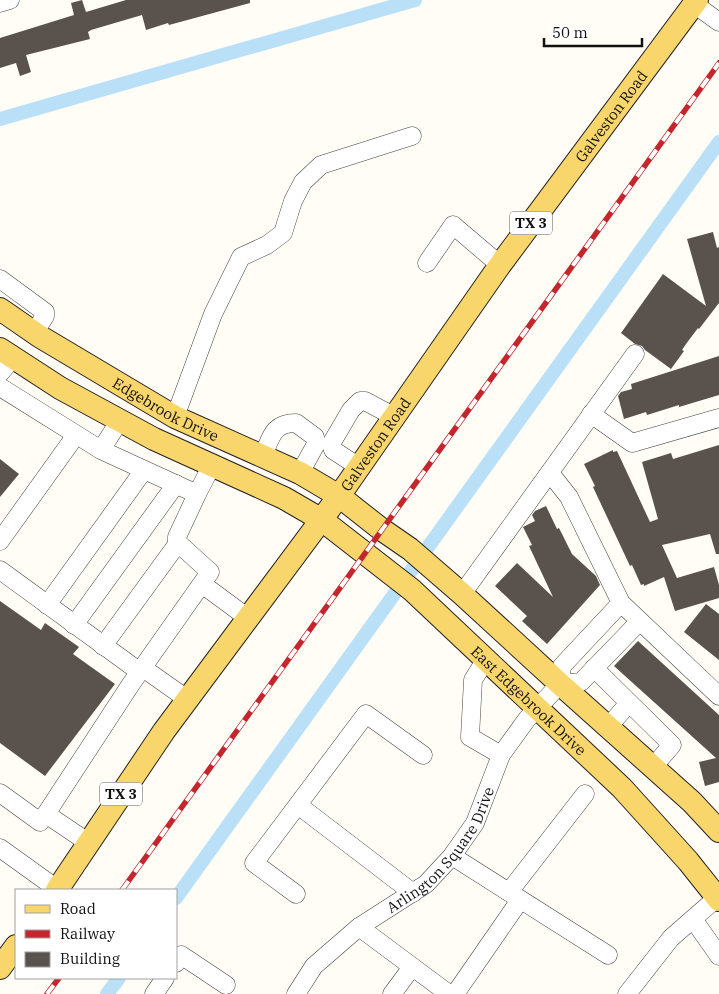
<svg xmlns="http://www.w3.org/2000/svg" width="719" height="994" font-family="'IBM Plex Serif',serif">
<rect width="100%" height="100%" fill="#fffdf5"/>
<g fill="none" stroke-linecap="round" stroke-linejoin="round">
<g stroke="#b9e0f7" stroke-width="14">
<polyline points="0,119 415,0"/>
<polyline points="176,898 719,142"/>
<polyline points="107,994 119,978"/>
</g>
</g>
<g fill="#5a524d">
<polygon points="82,0 86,12 126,0 250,0 250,3 169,25 168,23 146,30 142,15 91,30 88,32 90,39 26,55 31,72 20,76 16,63 0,68 0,38 74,15 71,3"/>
<polygon points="713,232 717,248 719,247 719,303 699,329 698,328 686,344 682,350 684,351 671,369 645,350 642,346 635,344 621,333 663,274 706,306 687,239"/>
<polygon points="719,356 719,395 679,407 679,405 647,415 646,412 624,419 618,396 621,392 632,389 631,384"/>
<polygon points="719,445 719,554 716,554 710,534 662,545 677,578 714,567 719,585 719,598 675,611 664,577 644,586 644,584 641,585 632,565 630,566 593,487 595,486 584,464 613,450 613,452 617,451 650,522 658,519 642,462 671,453 673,459"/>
<polygon points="0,459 19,474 0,497"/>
<polygon points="546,506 557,529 559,528 572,554 596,576 600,585 547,644 522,621 527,616 495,586 517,563 553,597 529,546 532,545 523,527 535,521 532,515 535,511"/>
<polygon points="0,601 41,630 45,623 79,647 73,654 115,684 45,776 0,743"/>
<polygon points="706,604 719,614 719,660 684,632"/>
<polygon points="638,641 719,715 719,782 705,786 699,762 716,758 614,666"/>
</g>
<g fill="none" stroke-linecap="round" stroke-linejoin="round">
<g stroke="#444" stroke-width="19">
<g id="minor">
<polyline points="0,3 10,0"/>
<polyline points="694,4 719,22"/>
<polyline points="427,263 453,225 500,265"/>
<polyline points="0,279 45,312 45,316 34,333"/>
<polyline points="0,373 13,358"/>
<polyline points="0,387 101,450 197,494 212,465"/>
<polyline points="591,414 632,443 719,418"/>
<polyline points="175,417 213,314 241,257 267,245 283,233 293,201 303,182 321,165 412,136"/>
<polyline points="101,450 120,420"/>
<path d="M263,456C271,438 272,423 296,423L315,437L316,444L300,473"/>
<polyline points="359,467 333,450 331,444 351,410 360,401 365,401 395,417"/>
<polyline points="550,473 569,497 621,603 719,696"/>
<polyline points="0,541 76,435"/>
<polyline points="0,570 140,672"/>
<polyline points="202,584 248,618"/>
<polyline points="462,594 635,354"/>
<polyline points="47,605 144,470"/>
<polyline points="74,625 176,484"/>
<polyline points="103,646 178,543"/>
<polyline points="486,659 473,680 470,737 501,755"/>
<polyline points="143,668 187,699"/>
<polyline points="594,668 672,745 653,767"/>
<polyline points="560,684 581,682 639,622"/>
<polyline points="560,684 562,666 621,603"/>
<polyline points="608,727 629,703"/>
<polyline points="0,793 40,822 46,814 89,843"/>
<polyline points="298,805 413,893"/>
<polyline points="46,814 131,684 210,572 177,542 177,537 197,494"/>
<polyline points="0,848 57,889"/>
<polyline points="452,856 608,955"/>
<polyline points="509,892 585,794"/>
<polyline points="296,894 254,863 366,714 423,755"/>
<polyline points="693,919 719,956"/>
<polyline points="359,927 449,994"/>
<polyline points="176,963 181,955 226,985"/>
<polyline points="154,994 165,978"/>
<path id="s1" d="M296,994L314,966L359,927L426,884L452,856L475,823L501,755L527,719L560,684"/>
<polyline points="392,994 412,967"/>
<polyline points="455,994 520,900"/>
<polyline points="627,994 671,938 719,896"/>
</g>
</g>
<g stroke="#222" stroke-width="24">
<g id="major">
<path id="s2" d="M0,309L39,336L175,417L300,473L339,496L381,529L410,549L462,594L560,684L692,802L719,831"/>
<path id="s3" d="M0,349L60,388L154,439L284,498L322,520L412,590L622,788L688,861L719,900"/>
<path id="s4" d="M57,890L164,731L339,496L500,265L697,0"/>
<polyline points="0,968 16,946"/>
</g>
</g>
<use href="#minor" stroke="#fff" stroke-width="18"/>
<use href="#major" stroke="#f9d66b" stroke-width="22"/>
<g stroke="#c4262e" stroke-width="5.5">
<g id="rail">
<polyline points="122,890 719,63"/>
<polyline points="47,994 59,978"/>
</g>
</g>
<use href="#rail" stroke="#fff" stroke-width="4" stroke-dasharray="11" stroke-linecap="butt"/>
</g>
<g text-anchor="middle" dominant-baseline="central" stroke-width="5" stroke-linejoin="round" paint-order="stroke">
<g fill="#fff" stroke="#585858" stroke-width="1">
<rect x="510" y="211.5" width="42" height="23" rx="4"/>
<rect x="100" y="782.5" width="42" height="23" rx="4"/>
</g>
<g font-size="14" font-weight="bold" fill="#111">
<text x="531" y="223">TX 3</text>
<text x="121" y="794">TX 3</text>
</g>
<g font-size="15" fill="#111" stroke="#fff">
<text stroke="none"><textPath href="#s4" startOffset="952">Galveston Road</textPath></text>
<text stroke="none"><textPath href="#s2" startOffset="194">Edgebrook Drive</textPath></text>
<text stroke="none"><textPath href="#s4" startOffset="548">Galveston Road</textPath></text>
<text stroke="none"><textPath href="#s3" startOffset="640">East Edgebrook Drive</textPath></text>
<text stroke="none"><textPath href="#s1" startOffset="208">Arlington Square Drive</textPath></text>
</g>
</g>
<rect x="15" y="889" width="162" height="90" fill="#ffffff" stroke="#a0a0a0"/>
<rect x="25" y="905" width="25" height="8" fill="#f9d66b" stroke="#a0a0a0"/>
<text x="60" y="914" font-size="15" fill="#111111">Road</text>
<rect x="25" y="930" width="25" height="8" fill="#c4262e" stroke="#a0a0a0"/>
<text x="60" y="939" font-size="15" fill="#111111">Railway</text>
<rect x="25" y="952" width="25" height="15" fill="#5a524d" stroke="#a0a0a0"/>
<text x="60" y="964" font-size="15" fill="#111111">Building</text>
<path d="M544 38v8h98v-8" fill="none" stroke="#111111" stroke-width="2.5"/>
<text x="552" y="38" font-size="15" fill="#111111" stroke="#ffffff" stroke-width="4" paint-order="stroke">50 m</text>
</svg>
